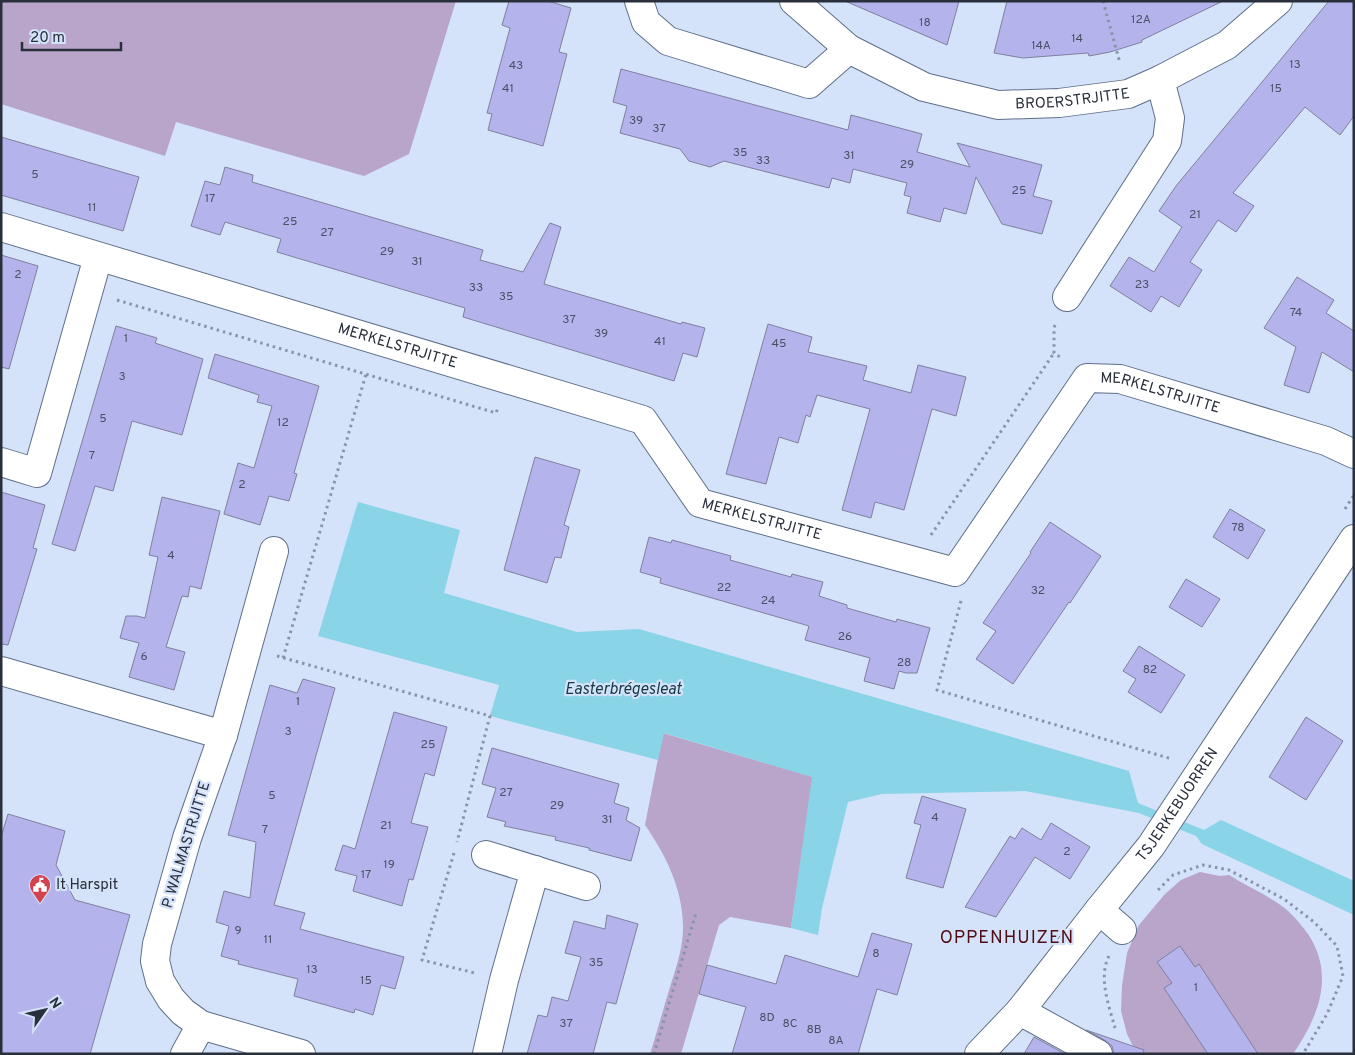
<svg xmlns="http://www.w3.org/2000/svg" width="1355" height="1055" font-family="Overpass,sans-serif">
<rect width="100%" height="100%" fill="#d4e2fa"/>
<g fill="#b8a5c9">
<polygon points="1,1 456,1 409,154 364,176 176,122 165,156 1,104"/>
<path d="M663,733L813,777L791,928L730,917L719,925L681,1054H650C657,1032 663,1010 670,987C676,968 684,945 683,924C682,887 665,854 645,825Z"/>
<path d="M1200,872L1220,876L1229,875C1245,885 1263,893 1279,904C1290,911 1300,923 1308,934C1335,975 1319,1016 1293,1054H1137L1127,1034L1121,1011L1122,986L1127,953L1139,925L1165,894L1181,880Z"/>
</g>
<polygon fill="#89d4e7" points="358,502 460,530 444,593 577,632 639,629 1129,771 1138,803 1204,830 1221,820 1354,881 1354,915 1202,844 1196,836 1139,813 1025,791 882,794 848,802 822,908 818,935 791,928 812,777 664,733 658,760 490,716 499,685 318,636"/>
<g fill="#b4b3eb" stroke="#80809e">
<polygon points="509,1 548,1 571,8 559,52 567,54 543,146 488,130 492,114 487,113 510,28 502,25"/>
<polygon points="845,1 959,1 947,45"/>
<polygon points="1007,1 1223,1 1142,40 1142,42 1110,52 1089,56 1088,53 1023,58 994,53"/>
<polygon points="1329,1 1354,1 1354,116 1340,135 1305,107 1233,193 1254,206 1236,232 1218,220 1190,262 1202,270 1179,307 1161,296 1151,312 1110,286 1129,257 1154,272 1182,227 1159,211 1176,186"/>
<polygon points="621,69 848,130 851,115 922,134 917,152 970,167 957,143 1042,165 1033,196 1052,201 1042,234 1002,224 976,177 966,214 944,208 940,222 907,213 911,197 904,195 907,183 853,169 850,183 832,178 829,188 724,161 710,167 689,161 680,149 620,133 627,106 613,102"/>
<polygon points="1,137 139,177 123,231 1,195"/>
<polygon points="225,167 253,175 252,182 483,250 480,260 523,272 550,223 561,227 544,284 681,324 682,322 705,328 697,357 683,353 674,381 463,317 465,308 277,252 281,239 225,222 220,235 191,226 205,181 220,185"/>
<polygon points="1,255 38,266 9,369 1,367"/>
<polygon points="1297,277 1334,300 1326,313 1354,331 1354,372 1322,352 1309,393 1284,385 1296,347 1264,328"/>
<polygon points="768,324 812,337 808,352 867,366 863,380 911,393 918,365 966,377 956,416 932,409 904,510 875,502 871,518 842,510 870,409 817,395 810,417 806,415 798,443 779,437 766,484 726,474"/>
<polygon points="116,326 157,338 155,343 203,359 182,435 132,421 113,491 95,486 75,551 52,544"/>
<polygon points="215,354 319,386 294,473 297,474 289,501 269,496 260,525 224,514 238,463 254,468 272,406 257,402 259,395 208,378"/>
<polygon points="535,457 580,470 564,525 569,527 561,558 555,557 547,583 504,570"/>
<polygon points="1,492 45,505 33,548 37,549 8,645 1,644"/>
<polygon points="162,497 220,511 201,589 190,586 188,597 182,596 166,647 185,652 174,690 129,677 139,643 120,638 126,616 137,616 145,618 158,557 149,555"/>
<polygon points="1230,509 1265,530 1248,559 1213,537"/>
<polygon points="1050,522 1101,556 1070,603 1069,602 1013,684 976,659 996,631 983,623 1031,553 1030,552"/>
<polygon points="649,537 671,543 672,540 731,556 730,560 791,577 792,574 823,582 819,596 847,605 847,608 896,622 897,619 930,628 917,673 906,673 899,671 894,689 864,681 870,658 805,640 809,626 660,583 661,578 640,572"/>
<polygon points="1186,579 1220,599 1202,627 1169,607"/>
<polygon points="1139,646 1185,675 1161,713 1128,692 1136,679 1123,671"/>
<polygon points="303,679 335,688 274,905 305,913 300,929 404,957 395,989 381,985 373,1015 355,1009 354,1013 294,996 298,979 238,964 239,961 221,956 229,926 216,922 224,891 250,898 256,842 228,835 270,685 297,693"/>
<polygon points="394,712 447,727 434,776 425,773 411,823 428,827 413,880 409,879 402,906 353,891 357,876 335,870 343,845 355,849"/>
<polygon points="1306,717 1343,741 1306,800 1269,777"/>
<polygon points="492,748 619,784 614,803 629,808 626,820 640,828 631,861 589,850 589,848 555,840 556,837 504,826 506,822 487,817 496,788 482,784"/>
<polygon points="922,796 966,809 943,888 906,878 921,825 914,823"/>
<polygon points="8,814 65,831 56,865 75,900 130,915 90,1054 1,1054 1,837"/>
<polygon points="1051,823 1090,847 1070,879 1035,857 996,917 965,907 1010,836 1015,839 1022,828 1041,840"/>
<polygon points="607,915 638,924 616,1004 607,1002 593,1054 527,1054 538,1015 547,1017 552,997 568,1001 581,957 565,953 574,921 605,929"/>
<polygon points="872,933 912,944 897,995 877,989 858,1054 732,1054 746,1007 699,994 707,965 776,984 785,955 858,977"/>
<polygon points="1180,946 1195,967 1199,964 1258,1054 1208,1054 1164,988 1172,983 1157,962"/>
<polygon points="1086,1030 1144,1050 1143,1054 1114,1054 1112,1046 1106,1041"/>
<polygon points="1034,1037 1065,1054 1024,1054"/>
</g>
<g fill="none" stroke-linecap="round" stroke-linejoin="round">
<g stroke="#606f89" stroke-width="30">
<g id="minor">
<polyline points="639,1 646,22 668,41 809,84 849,49"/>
<path id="s1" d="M794,1L849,49L924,87L998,105L1059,103L1128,94L1160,80L1227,45L1278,1"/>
<path id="s2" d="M1,227L643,420L700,503L955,572L1087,378L1120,379L1326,441L1354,454"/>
<polyline points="1067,297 1167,141 1170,118 1160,80"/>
<polyline points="1,462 37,473 98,257"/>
<polyline points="274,551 223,735 187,838 157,944 155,961 160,981 171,999 183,1012 201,1025 301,1054"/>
<polyline points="1,671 223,735"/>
<polyline points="486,855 586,886"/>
<polyline points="1099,910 1122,930"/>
<polyline points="1020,1011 1098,1054"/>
<polyline points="185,1054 201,1025"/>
<polyline points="487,1054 504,980 535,870"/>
<path id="s3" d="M979,1054L1020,1011L1099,910L1151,846L1354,539"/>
</g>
</g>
<g stroke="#8994a7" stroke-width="3" stroke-dasharray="2.5 4" stroke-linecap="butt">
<polyline points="1103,1 1120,63"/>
<polyline points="117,300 496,413 498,408"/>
<polyline points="1055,325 1054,328 1054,353 1063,359"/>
<polyline points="1345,509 1354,495"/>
<polyline points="931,535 1054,353"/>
<polyline points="961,601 937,690 1172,759"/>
<polyline points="277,656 490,716 457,842"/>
<polyline points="283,658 366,374"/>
<polyline points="454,853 422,960 475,973"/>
<polyline points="1158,890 1173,875 1203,865 1229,870 1284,899 1314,922 1337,946 1343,976 1327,1014 1303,1054"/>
<path d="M1109,956C1098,977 1109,1006 1115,1028"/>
<polyline points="654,1054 696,913"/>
</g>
<use href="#minor" stroke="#fff" stroke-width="28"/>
</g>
<defs>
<g id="civic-pin" transform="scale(1.125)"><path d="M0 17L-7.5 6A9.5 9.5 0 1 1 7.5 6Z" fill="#d2424f" stroke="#d4e2fa"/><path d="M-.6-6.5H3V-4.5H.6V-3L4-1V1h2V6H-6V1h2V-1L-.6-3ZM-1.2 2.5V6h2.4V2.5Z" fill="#fff"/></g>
</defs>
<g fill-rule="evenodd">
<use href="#civic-pin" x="40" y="885"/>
</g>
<g text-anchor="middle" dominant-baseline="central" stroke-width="4.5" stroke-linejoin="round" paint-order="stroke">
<g font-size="12" fill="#4c5067">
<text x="1141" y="20">12A</text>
<text x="925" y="23">18</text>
<text x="1077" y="39">14</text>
<text x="1041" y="46">14A</text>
<text x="1295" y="65">13</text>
<text x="516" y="66">43</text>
<text x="508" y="89">41</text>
<text x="1276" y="89">15</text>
<text x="636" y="121">39</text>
<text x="659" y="129">37</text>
<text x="740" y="153">35</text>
<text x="849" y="156">31</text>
<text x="763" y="161">33</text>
<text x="907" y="165">29</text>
<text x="35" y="175">5</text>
<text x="1019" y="191">25</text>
<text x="210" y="199">17</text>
<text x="92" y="208">11</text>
<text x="1195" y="215">21</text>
<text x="290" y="222">25</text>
<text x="327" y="233">27</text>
<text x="387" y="252">29</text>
<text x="417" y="262">31</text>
<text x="18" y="275">2</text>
<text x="1142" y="285">23</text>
<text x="476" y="288">33</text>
<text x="506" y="297">35</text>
<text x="1296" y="313">74</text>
<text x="569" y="320">37</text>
<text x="601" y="334">39</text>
<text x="126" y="339">1</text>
<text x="660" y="342">41</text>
<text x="779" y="344">45</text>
<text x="122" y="377">3</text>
<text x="103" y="419">5</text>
<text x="283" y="423">12</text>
<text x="92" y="456">7</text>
<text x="242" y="485">2</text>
<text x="1238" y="528">78</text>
<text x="171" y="556">4</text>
<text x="724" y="588">22</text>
<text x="1038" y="591">32</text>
<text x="768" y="601">24</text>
<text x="845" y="637">26</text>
<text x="144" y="657">6</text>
<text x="904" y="663">28</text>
<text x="1150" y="670">82</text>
<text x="298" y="702">1</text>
<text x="288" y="732">3</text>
<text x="428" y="745">25</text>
<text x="506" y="793">27</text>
<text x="272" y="796">5</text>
<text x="557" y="806">29</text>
<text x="935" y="818">4</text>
<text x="607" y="820">31</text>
<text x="386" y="826">21</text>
<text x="265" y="830">7</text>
<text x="1067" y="852">2</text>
<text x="389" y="865">19</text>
<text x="366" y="875">17</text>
<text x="238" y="931">9</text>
<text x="268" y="940">11</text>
<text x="876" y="954">8</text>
<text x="596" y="963">35</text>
<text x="312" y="970">13</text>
<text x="366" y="981">15</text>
<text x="1196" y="988">1</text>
<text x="767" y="1018">8D</text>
<text x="566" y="1024">37</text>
<text x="790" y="1024">8C</text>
<text x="814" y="1030">8B</text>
<text x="836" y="1041">8A</text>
</g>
<g font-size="15" fill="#292f3b" stroke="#d4e2fa">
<text stroke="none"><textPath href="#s1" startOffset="308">BROERSTRJITTE</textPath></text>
<text stroke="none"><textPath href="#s2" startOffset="414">MERKELSTRJITTE</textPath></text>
<text stroke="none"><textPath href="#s2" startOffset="1345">MERKELSTRJITTE</textPath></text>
<text stroke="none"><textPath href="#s2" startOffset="835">MERKELSTRJITTE</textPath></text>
<text stroke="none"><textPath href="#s3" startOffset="319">TSJERKEBUORREN</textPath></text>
<text transform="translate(187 845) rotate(-73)">P. WALMASTRJITTE</text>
</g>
<g font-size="15" fill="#292f3b" stroke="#d4e2fa" text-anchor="start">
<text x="56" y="885">It Harspit</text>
</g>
<g font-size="16" font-style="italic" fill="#153942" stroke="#d4e2fa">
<text x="623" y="690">Easterbrégesleat</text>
</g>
<g font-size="18" letter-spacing="1" fill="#520c16" stroke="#d4e2fa">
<text x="1007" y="938">OPPENHUIZEN</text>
</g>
</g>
<rect width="1355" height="1055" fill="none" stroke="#292f3b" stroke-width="5"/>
<g transform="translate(45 1010) rotate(56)" stroke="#d4e2fa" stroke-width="4" paint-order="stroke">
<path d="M0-4L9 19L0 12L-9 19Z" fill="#292f3b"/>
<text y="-8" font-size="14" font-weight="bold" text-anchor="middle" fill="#292f3b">N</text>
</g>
<path d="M22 42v8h99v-8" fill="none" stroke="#292f3b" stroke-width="2.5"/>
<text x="30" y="42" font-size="15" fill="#292f3b" stroke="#d4e2fa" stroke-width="4" paint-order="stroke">20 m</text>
</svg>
